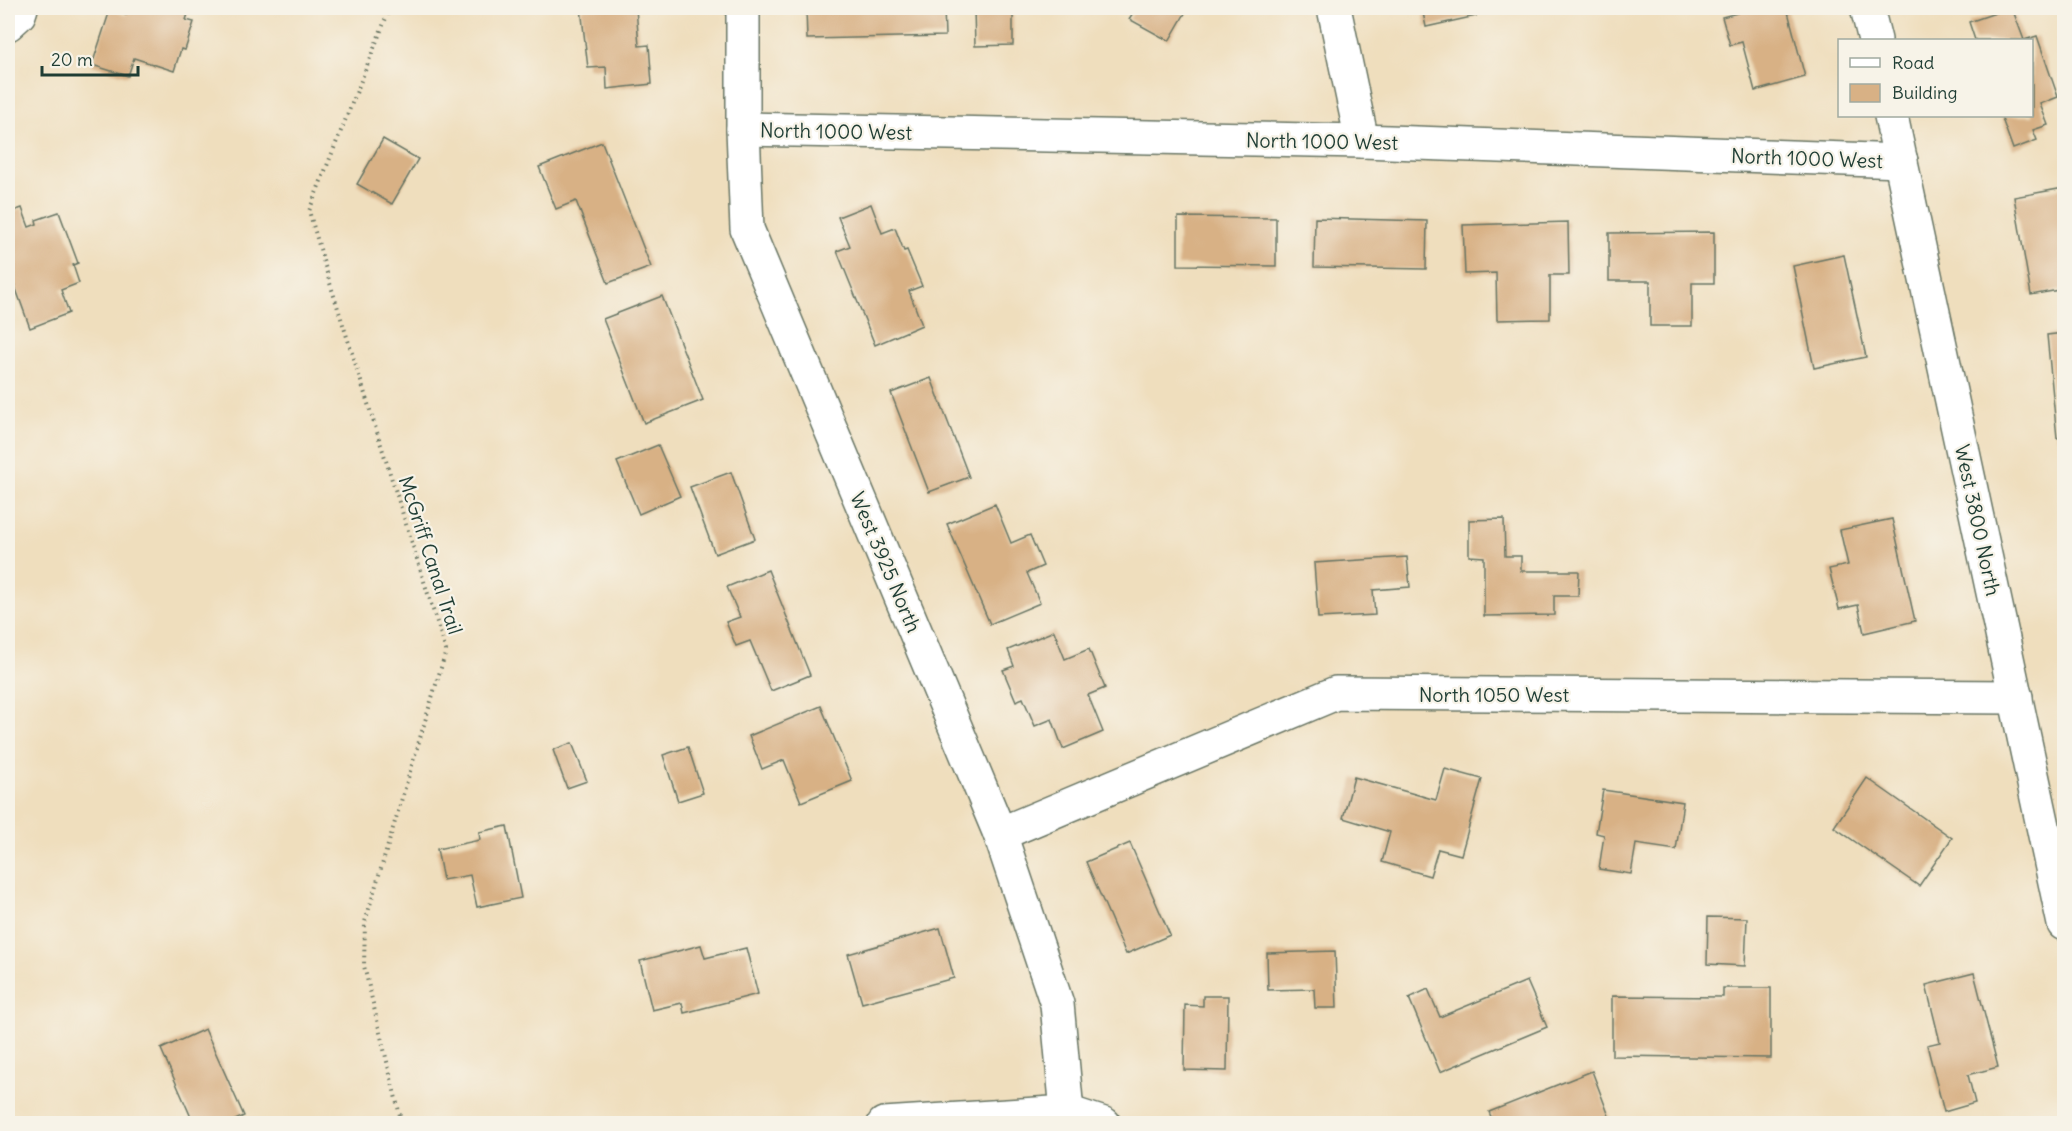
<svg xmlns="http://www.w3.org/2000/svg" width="2072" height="1131" font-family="Delius,sans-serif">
<rect width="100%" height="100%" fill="#f7f3e8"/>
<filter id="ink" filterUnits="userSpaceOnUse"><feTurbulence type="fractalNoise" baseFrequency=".0167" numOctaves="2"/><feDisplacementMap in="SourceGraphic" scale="12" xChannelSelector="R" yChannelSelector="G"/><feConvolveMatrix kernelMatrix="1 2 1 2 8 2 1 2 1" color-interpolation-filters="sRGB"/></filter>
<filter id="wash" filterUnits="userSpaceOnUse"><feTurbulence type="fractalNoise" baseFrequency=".008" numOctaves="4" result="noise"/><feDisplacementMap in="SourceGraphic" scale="24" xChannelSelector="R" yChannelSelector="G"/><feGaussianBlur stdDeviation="1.35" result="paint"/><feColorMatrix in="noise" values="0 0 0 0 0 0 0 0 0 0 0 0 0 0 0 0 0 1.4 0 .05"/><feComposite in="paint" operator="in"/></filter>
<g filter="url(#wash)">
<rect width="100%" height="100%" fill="#efdebd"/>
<g id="blocks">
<g fill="#d8b185">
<polygon points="128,8 190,8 186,20 194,22 185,50 181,49 174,71 134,58 128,76 92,65 110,10 126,15"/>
<polygon points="581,8 636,8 639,46 649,45 652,84 607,89 606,67 588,68"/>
<polygon points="806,8 944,8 945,36 807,39"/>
<polygon points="974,8 1013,8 1013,45 975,46"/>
<polygon points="1136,8 1188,8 1169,41 1129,19"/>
<polygon points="1422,8 1474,8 1476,16 1426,27"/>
<polygon points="1735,8 1787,8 1805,77 1755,91 1742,42 1730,45 1722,17 1737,13"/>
<polygon points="2010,8 2012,8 2024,40 1975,40 1969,22"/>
<polygon points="2037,36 2058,97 2040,104 2048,125 2033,130 2037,140 2013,149 2001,116 2032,116 2032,40 2024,40"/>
<polygon points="383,139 418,159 392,204 357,184"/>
<polygon points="602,142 651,267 608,283 576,201 556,209 539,167"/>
<polygon points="2064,188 2064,289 2031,295 2014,197"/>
<polygon points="871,204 882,233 895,228 904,251 907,250 922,286 909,291 922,325 875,345 837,251 850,246 838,217"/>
<polygon points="22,208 29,227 37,224 36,220 59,212 78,263 73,265 79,283 61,290 69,313 30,328 8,267 8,213"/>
<polygon points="1178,217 1276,218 1276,266 1178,265"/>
<polygon points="1315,218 1427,221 1426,269 1314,267"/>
<polygon points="1568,222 1569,275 1550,275 1550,319 1497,320 1496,273 1465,274 1463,225"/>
<polygon points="1714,232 1714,283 1692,283 1692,326 1650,326 1650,281 1609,281 1609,233"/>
<polygon points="1844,255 1866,357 1814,368 1793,266"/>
<polygon points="662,296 703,400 644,423 603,319"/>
<polygon points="2064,333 2064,437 2057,438 2047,335"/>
<polygon points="931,378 969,477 929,492 891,393"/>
<polygon points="658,445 680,496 639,514 617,462"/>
<polygon points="731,472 755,539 715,554 690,487"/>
<polygon points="995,504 1011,543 1030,535 1043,566 1027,573 1040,603 990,624 947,524"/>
<polygon points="1504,519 1505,556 1521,556 1521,571 1579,571 1578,596 1554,596 1554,615 1484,616 1484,557 1469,556 1469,520"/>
<polygon points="1892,519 1915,621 1864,633 1858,605 1839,609 1829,569 1848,565 1840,530"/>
<polygon points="1407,557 1410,587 1373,590 1375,615 1318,618 1314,563"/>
<polygon points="768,570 810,675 771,691 750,641 736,646 726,622 740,617 727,587"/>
<polygon points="1054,631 1065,659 1089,649 1105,688 1088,695 1103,732 1063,749 1052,719 1035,726 1023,698 1016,701 1003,670 1014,666 1008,650"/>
<polygon points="821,706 852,781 801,802 784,760 762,769 749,736"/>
<polygon points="572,743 587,781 567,788 553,750"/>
<polygon points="688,747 703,793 678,801 663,755"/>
<polygon points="1445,769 1482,779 1461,855 1438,849 1430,876 1382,862 1390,832 1343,818 1354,777 1436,800"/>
<polygon points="1867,778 1952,838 1919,886 1834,827"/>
<polygon points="1603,790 1683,802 1676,850 1636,844 1631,874 1599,869 1604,835 1596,833"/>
<polygon points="507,826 521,898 477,907 470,875 443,880 437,849 480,840 479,832"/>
<polygon points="1130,843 1170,935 1126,954 1086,862"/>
<polygon points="1708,917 1747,918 1745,966 1707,964"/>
<polygon points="940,928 954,978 862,1003 848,954"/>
<polygon points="701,945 705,958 746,948 758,994 684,1013 682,1003 652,1010 640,961"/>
<polygon points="1335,951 1337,1008 1315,1008 1314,989 1268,990 1267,953"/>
<polygon points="1974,973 1998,1067 1968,1075 1975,1103 1944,1112 1927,1045 1940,1042 1926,985"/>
<polygon points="1527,981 1547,1027 1440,1072 1409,998 1428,989 1440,1017"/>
<polygon points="1723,988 1771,988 1771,1058 1612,1056 1612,996 1723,997"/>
<polygon points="1203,996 1228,996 1227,1071 1184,1070 1185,1005 1203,1006"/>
<polygon points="205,1029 244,1116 227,1124 194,1124 161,1049"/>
<polygon points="1592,1071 1612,1124 1494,1124 1489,1112"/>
</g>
</g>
</g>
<g filter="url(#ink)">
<use href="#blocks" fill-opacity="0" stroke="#687564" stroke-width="1.5"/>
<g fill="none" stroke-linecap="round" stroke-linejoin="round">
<g stroke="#687564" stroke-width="36">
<g id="minor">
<polyline points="743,8 743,129 747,229 1000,834 1057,1004 1067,1112"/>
<polyline points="1334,8 1362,141"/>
<polyline points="1867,8 1875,40"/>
<polyline points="8,24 19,14 21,8"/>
<polyline points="1891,116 2064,924"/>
<polyline points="743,129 1362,141 1901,161"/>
<polyline points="1000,834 1336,693 2016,697"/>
<polyline points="884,1124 1067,1112 1104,1124"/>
</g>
</g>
<polyline stroke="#687564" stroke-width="4" stroke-dasharray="1.5 4.5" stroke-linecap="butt" points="390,8 309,211 329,280 446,651 365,922 364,966 402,1124"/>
<use href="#minor" stroke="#fff" stroke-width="33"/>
</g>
</g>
<g text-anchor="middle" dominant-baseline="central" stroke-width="4.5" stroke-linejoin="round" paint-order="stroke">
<g font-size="20" fill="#1f3d34" stroke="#f7f3e8">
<text transform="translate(836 131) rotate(1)">North 1000 West</text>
<text transform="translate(1322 141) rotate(1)">North 1000 West</text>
<text transform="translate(1807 158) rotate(2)">North 1000 West</text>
<text transform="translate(1978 520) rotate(78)">West 3800 North</text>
<text transform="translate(431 555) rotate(72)">McGriff Canal Trail</text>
<text transform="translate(886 562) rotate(67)">West 3925 North</text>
<text x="1494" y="694">North 1050 West</text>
</g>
</g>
<rect width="2072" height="1131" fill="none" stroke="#f7f3e8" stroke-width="30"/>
<rect x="1838" y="39" width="195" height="78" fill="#f7f3e8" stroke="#a1aaa0" stroke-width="1.5"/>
<rect x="1850" y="58" width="30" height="9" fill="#ffffff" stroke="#a1aaa0" stroke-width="1.5"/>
<text x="1892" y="69" font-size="18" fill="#1f3d34">Road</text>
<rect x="1850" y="84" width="30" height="18" fill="#d8b185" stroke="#a1aaa0" stroke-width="1.5"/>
<text x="1892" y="99" font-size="18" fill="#1f3d34">Building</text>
<path d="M42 66v9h96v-9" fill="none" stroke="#1f3d34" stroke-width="3"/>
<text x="51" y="66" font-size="18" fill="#1f3d34" stroke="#f7f3e8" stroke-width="4.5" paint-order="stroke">20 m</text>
</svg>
